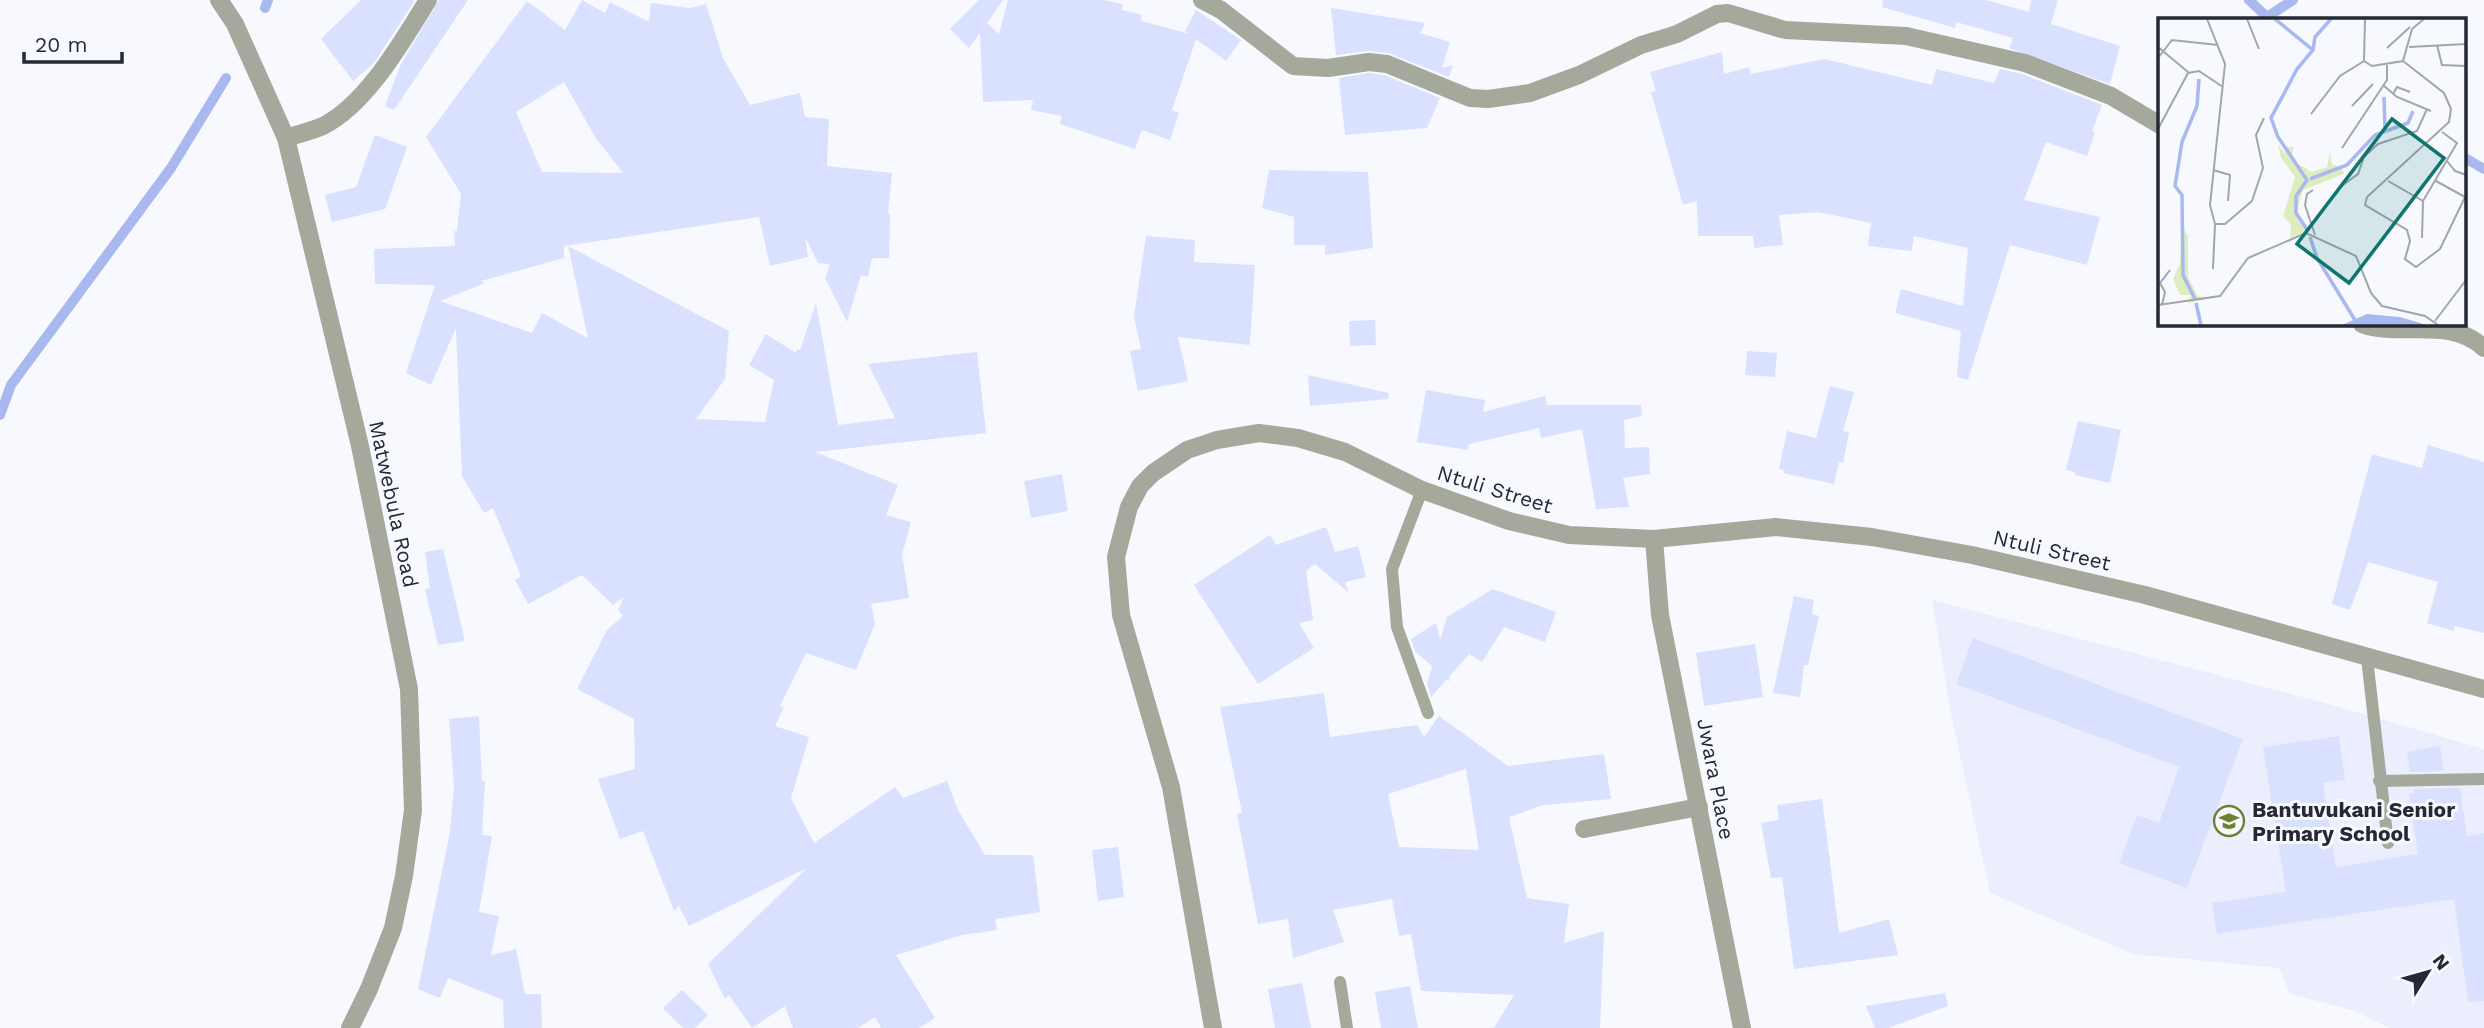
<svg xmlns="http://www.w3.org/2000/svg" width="2484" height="1028" font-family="'Work Sans',sans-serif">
<rect width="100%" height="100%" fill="#f7f9ff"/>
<polygon fill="#ebeffd" points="1932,600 2325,703 2484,749 2484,1028 2389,1028 2352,1010 2290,994 2279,968 2133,954 1990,893 1951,714"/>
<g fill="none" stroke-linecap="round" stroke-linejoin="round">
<g stroke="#aab8f0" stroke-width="10">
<polyline points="2249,0 2269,19"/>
<polyline points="265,8 268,0"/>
<polyline points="2267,17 2293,0"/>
<polyline points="2465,158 2484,169"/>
<polyline points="0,415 11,385 171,168 226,78"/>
</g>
</g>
<g fill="#dae1fe" fill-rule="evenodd">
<polygon points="361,0 415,0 374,63 353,81 321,39"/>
<polygon points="439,0 468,0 394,110 385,106 401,64"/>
<path d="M582,0L605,13L610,2L649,22L651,3L690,8L706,4L723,58L750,105L800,93L805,117L829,119L827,166L892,173L888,213H890L889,258H872L868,277L861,275L847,322L825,278L830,264L818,263L805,237L808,257L770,266L759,217L564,246V258L481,281L485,283L440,301L532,333L542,313L588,338L568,246L729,331L725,379L696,419L765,422L774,380L749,365L766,334L796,353L797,349L800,350L816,303L838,425L895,418L868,364L977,352L986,433L815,452L898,485L886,515L911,522L902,555L909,598L871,604L875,624L856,670L806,653L780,706L784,707L775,726L809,737L791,798L814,843L895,787L903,798L947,781L958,810L985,855H1033L1040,912L995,919L997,930L962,935L896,955L935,1018L919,1028H881L875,1017L858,1028H793L785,1006L752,1028L729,995L725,999L708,964L807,868L689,926L679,906L674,911L643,831L620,839L598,779L635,769L634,719L577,689L607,630L623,616L618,610L624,597L613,605L582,575L528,604L515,580L521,576L493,508L484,513L462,476L456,328L431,385L406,373L435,285L375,284L374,249L455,246L454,231H457L461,194L426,137L527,1L565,30ZM564,82L595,137L623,173L542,172L516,112Z"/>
<polygon points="979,0 1003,0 987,23 999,34 1008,0 1104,0 1123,4 1122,10 1142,15 1141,21 1190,34 1185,31 1196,10 1241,40 1226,61 1196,39 1172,110 1179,113 1170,140 1142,130 1135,149 1060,124 1062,116 1031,110 1033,100 983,102 980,33 969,48 950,29"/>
<polygon points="1883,0 1986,0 2029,12 2031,0 2058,0 2051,24 2120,46 2110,84 2009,48 2013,38 1956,22 1955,28 1882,7"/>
<polygon points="1331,8 1425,23 1420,33 1450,42 1442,68 1453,65 1449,77 1388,53 1368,51 1336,55"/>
<polygon points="1722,52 1724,74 1749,67 1751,74 1824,59 1932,85 1936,69 1994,83 2000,69 2022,74 2102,105 2092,131 2095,132 2087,156 2046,142 2024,200 2100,217 2087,265 2010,245 1968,380 1957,377 1961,331 1895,313 1901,289 1963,306 1968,248 1914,236 1912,251 1868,246 1871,223 1818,212 1779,215 1783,245 1754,248 1753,236 1698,236 1697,201 1683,205 1651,92 1656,91 1650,72"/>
<polygon points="1369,73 1384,75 1440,98 1427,128 1345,135 1339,78"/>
<polygon points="375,135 407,147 385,209 332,222 325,195 356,187"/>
<polygon points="1269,170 1368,172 1373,248 1325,255 1325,245 1294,245 1294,217 1262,208"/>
<polygon points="1146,236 1195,240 1194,262 1255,265 1250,345 1178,337 1188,381 1138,391 1130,351 1141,349 1134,317"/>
<polygon points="1375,320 1376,345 1350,346 1349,321"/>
<polygon points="1747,351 1777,353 1775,377 1745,375"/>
<polygon points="1308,375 1389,393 1388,399 1310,406"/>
<polygon points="1830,386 1854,392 1843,431 1849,432 1843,463 1839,462 1834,484 1783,473 1784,470 1779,469 1787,431 1816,438"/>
<polygon points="1426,390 1485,400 1483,412 1545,396 1547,405 1641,405 1642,416 1624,420 1625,448 1649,447 1650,474 1623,478 1629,507 1596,509 1582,429 1541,438 1539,428 1469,444 1468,450 1417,442"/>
<polygon points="2078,421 2121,430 2110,483 2075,475 2075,472 2066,470"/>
<polygon points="2428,445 2484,462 2484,633 2455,626 2453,631 2427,623 2438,582 2368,562 2350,610 2332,604 2372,454 2422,468"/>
<polygon points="1062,474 1068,511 1031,518 1024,481"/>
<polygon points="1326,527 1335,552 1358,546 1366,577 1345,582 1349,593 1315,564 1306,571 1313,620 1299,623 1314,648 1258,684 1194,585 1270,535 1276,545"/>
<polygon points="443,549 465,641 438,645 425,589 430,588 425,552"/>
<polygon points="1493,589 1556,612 1545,642 1504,627 1482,662 1469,654 1449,677 1450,682 1447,679 1431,697 1427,684 1432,666 1415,651 1411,639 1436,623 1440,640 1447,617"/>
<polygon points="1794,596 1814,600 1812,614 1819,616 1808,665 1804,665 1800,697 1773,693"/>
<polygon points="1973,638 2243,739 2187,888 2119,863 2137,815 2159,823 2179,767 1956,684"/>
<polygon points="1755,644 1763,697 1704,706 1696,653"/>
<path d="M1324,693L1330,737L1417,725L1424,737L1439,716L1508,766L1604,754L1611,799L1543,805L1509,817L1527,898L1569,904L1564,943L1604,931L1600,1028H1494L1514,995L1421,991L1411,934L1399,936L1392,899L1333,910L1344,942L1293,958L1288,919L1258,924L1237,814L1242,813L1220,707ZM1466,769L1479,850L1399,847L1388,794Z"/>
<polygon points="479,716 482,781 485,781 482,835 492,836 479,912 499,916 491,955 516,949 525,994 541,994 542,1028 504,1028 503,1000 448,978 440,998 418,989 450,832 454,787 449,719"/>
<polygon points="2339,736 2345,780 2323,783 2336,867 2418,854 2409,794 2414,793 2413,789 2460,788 2467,836 2484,833 2484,1001 2468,1002 2454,899 2217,934 2212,903 2286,892 2263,747"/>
<polygon points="2440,746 2444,771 2410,772 2407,752"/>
<polygon points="1822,799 1839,933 1889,919 1898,955 1794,969 1782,877 1771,878 1761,823 1779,820 1777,805"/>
<polygon points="1118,847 1124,897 1098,901 1092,850"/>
<polygon points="1302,983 1311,1028 1275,1028 1268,989"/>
<polygon points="1410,986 1418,1028 1381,1028 1375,992"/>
<polygon points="682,990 708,1015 695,1028 683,1028 663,1008"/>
<polygon points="1945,993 1948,1006 1888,1028 1875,1028 1866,1006"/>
</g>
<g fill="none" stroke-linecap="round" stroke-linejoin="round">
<g stroke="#a4a99c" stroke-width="12">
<polyline points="1422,490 1392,569 1397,627 1428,713"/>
<polyline points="2367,658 2388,843"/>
<polyline points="2379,781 2484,779"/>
<polyline points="1340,982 1347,1028"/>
</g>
<g stroke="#a4a99c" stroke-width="18">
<polyline points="219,0 235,24 286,138 360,446 409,689 413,810 404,876 393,928 369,989 350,1028"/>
<polyline points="1202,0 1221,10 1293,66 1328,68 1369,62 1387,64 1470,98 1488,99 1530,93 1579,75 1641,45 1677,34 1717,14 1728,13 1785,30 1906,36 2025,63 2111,96 2160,125"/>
<path d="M286,138C298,134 312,131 323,126C367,104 403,40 428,0"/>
<path d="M2362,324C2400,338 2451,316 2484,348"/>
<polyline points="1654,539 1660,615 1742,1028"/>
<polyline points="1584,829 1699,807"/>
<polyline points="1213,1028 1171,787 1121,615 1116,557 1129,507 1140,486 1153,473 1187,450 1217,440 1259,433 1298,438 1345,452 1422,490 1509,521 1569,535 1654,539 1776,527 1872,537 1972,555 2145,595 2484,689"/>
</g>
</g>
<defs>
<g id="school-ring" transform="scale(1.575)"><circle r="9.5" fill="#f7f9ff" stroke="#6b8030" stroke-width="1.5"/><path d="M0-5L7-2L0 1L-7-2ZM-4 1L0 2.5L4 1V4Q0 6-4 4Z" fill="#6b8030"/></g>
</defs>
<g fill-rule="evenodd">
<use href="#school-ring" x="2229" y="821"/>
</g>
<g text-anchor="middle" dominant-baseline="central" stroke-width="6" stroke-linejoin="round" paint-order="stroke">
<g font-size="21" fill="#262833" stroke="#f7f9ff">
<text transform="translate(1495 489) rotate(17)">Ntuli Street</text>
<text transform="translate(394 504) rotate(78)">Matwebula Road</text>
<text transform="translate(2052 550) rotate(13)">Ntuli Street</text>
<text transform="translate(1716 779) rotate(79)">Jwara Place</text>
</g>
<g font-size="21" font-weight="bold" fill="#262833" stroke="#f7f9ff" text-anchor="start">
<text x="2252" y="809">Bantuvukani Senior<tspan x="2252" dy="24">Primary School</tspan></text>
</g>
</g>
<g transform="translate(2158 18)">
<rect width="308" height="308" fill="#f7f9ff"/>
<path d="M120,127L127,135L129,129H136L134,136L140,146L154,154L169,149L172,133L174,147L184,149L186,156L145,172L139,193L148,215L132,220L133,207L125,198L137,159L123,140ZM24,208L30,218V259L39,277L48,281L30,285L33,277H22L15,261L22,245Z" fill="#deedbe"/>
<path d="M209,296L242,299L269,307H184Z" fill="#aab8f0"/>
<path fill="none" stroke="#aab8f0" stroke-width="3.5" d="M117,1L155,32M226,79L227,112M152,161L189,147L217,117L250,105L255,93M150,213L138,195V178L149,162L120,119L113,100L139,51L155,32L157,19L173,1M152,219L159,240L197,302M37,281L25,257L24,177L17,168L24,124L39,88L41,61M38,285L43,307"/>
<path fill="none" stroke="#a3a5ad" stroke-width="2" d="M49,1L67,46L52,187L57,206H67L94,183L105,150L98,117L106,100M89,1L101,31M279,27L284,47L308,48M0,29L30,54M251,29L308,26M229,30L252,9M0,40L14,22L60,27M206,43L214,48L245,43L254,11L266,1M206,43L207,1M245,43L286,75L293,91L291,104L209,179L207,187L249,212L252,223L247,241L258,249L282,231L308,177M225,67L239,79L273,93M235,76L239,69L252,74M194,88L215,66M153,96L182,58L206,43M0,111L30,55L41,53L65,69M184,130L229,62V47M289,143L297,153L308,157M55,152L72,157L70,183M230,163L265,183L264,220M278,163L307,179M182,169L200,156L206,139L220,126L259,113L269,91M155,172L149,176L147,187L157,217M265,183L299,125L284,114M55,251L57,206M0,287L62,278L90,240L148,215L198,238L213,275L224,288L267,298L280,307M4,287L7,274L2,265L12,252M277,303L308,262"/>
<path fill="#0f766e" fill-opacity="0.15" stroke="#0f766e" stroke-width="3.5" d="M234,101L286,140L191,265L139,226Z"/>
<rect width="308" height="308" fill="none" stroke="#262833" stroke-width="3.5"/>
</g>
<g transform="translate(2428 972) rotate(53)" stroke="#f7f9ff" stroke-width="5" paint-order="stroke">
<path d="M0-5L12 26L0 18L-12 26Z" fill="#262833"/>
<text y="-10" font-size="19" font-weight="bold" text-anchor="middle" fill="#262833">N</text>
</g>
<path d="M24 52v10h98v-10" fill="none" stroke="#262833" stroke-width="3.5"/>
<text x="35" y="52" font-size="21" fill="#262833" stroke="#f7f9ff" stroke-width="5" paint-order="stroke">20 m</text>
</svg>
